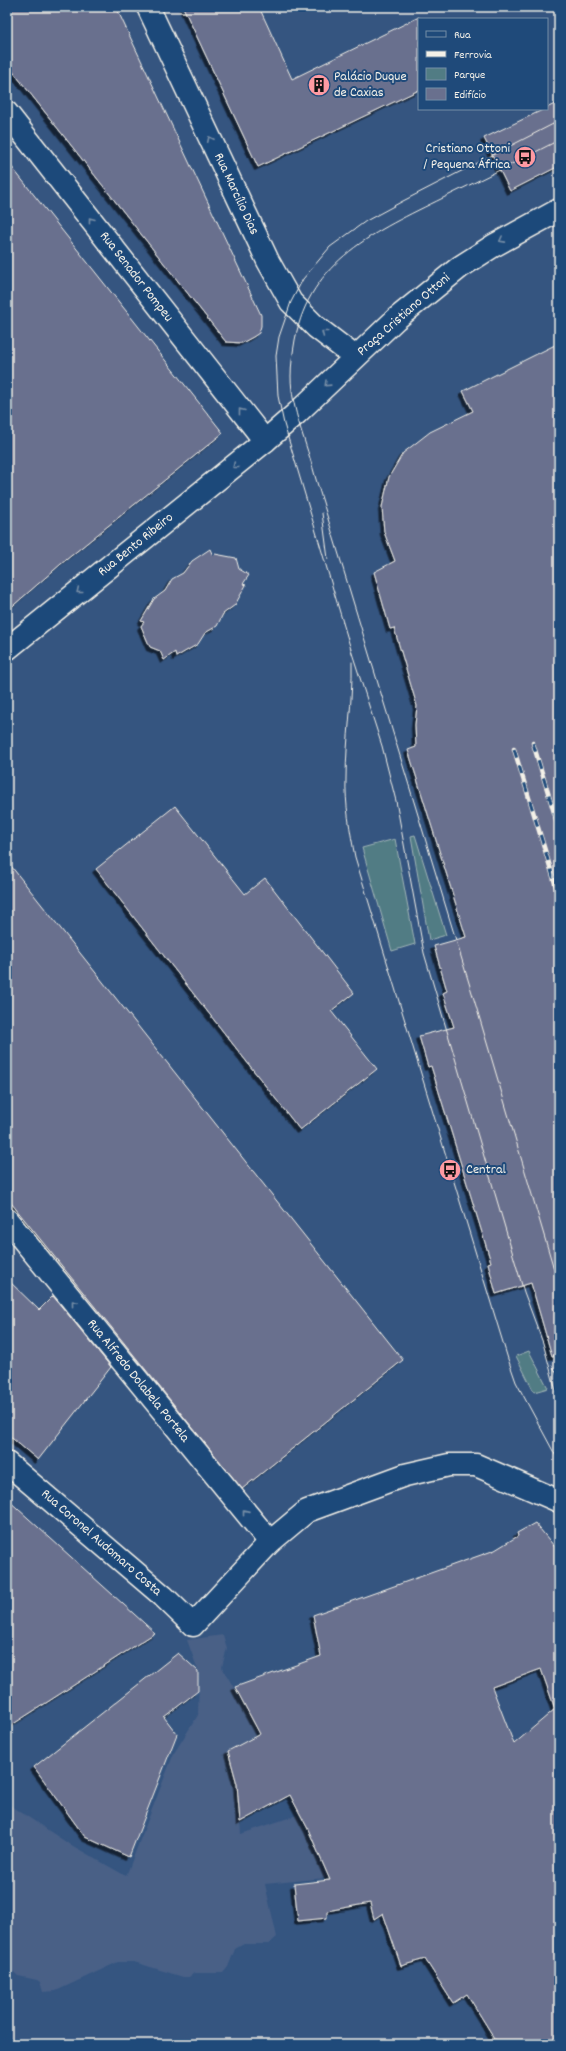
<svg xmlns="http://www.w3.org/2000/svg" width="566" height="2051" font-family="Dekko,sans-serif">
<defs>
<filter id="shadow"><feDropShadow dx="-3.5" dy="3.5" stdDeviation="0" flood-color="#0009"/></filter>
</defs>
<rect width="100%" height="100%" fill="#355580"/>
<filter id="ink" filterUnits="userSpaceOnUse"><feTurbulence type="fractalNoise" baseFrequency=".025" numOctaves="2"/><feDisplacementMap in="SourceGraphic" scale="8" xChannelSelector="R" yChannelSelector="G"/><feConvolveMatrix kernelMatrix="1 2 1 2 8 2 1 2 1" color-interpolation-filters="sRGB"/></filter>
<g filter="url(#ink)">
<polygon fill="#486086" points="223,1635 227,1648 222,1667 257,1728 238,1789 241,1834 297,1815 312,1843 326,1878 265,1884 277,1937 269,1944 244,1944 235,1949 228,1967 223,1973 194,1973 189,1977 183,1977 134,1962 118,1962 56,1991 43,1992 40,1982 37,1980 18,1976 7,1966 7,1803 66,1842 126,1876 174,1753 198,1715 199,1673 187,1640"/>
<g fill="#517c84" stroke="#a2b6b6">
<polygon points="415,835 446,935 429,940 411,836"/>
<polygon points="395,839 415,944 392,951 362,848"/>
<polygon points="529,1351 548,1388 534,1392 516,1356"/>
</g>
<g fill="#69708e" stroke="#f4f1e8" fill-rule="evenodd" filter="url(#shadow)">
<polygon points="7,7 116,7 261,315 261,326 259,333 253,337 242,343 226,342 7,64"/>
<polygon points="183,7 259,7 292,79 419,17 419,90 258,167"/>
<polygon points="559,102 559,166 510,191 484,138"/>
<polygon points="7,161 223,433 61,564 7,611"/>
<polygon points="559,343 559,1355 552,1356 531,1283 496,1294 488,1263 491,1262 431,1066 428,1067 419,1036 454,1027 443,993 447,991 434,946 466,937 408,750 416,747 415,725 417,706 394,628 390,629 374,572 395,561 384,532 382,507 389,477 403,453 430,432 473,411 463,391"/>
<polygon points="210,549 213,556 215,554 236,558 239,569 249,575 243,584 246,585 235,605 223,614 217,626 205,633 198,644 176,657 175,652 164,660 160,651 150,647 141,626 144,622 141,621 154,599 165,591 172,579 183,573 192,561"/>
<polygon points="175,806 245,894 265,878 354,993 331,1011 377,1069 300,1130 96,869"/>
<polygon points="7,861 403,1360 242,1489 7,1198"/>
<polygon points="7,1279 39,1310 53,1296 111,1367 38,1460 7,1434"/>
<polygon points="7,1499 155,1633 7,1728"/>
<path d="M535,1523L559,1552V2036L550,2044H498L467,1994L453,2003L425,1959L401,1966L383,1913L374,1919L370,1903L327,1911V1918L298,1921L294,1884L330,1880L308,1829L290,1795L240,1822L237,1784L228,1751L260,1734L235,1687L321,1656L313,1615L495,1550L518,1536L517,1533ZM541,1669L555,1709L514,1744L492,1687Z"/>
<polygon points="178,1653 198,1671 198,1691 164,1717 177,1734 129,1857 85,1837 34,1767"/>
</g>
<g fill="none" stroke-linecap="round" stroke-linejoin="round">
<g stroke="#f4f1e8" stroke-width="25">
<g id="minor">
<polyline points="148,7 268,261 291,302 316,327 355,357"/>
<polyline points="7,113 265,441"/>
<polyline points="7,649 265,441 297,413 396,319 460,267 493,246 559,210"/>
<polyline points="7,1220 270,1542"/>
<polyline points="7,1463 163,1596 193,1625 270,1542 307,1511 405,1475 449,1465 476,1465 559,1501"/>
</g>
</g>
<use href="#minor" stroke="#1f4a7a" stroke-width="22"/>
<g stroke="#f4f1e8" stroke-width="1">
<polyline points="559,121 403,201 366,221 330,247 303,279 291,302 279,337 276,356 278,396 284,424 352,653 382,746 396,801 424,953 524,1292 543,1343 559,1402"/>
<path d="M559,140C520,160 482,179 443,198C376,231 310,260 295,340C293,352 291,364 291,376C291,409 307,444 315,476L476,1006L559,1286"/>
<polyline points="322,513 328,559"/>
<path d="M352,662C353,701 346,739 346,778C345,804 350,831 355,857L508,1359L516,1382L559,1462"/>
<polyline points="552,1365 559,1378"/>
</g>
<g stroke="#f4f1e8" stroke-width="4.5">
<g id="rail">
<polyline points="533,743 559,829"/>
<polyline points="514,749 559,896"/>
</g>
</g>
<use href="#rail" stroke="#1f4a7a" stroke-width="3" stroke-dasharray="9" stroke-linecap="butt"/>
</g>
<defs><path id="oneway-chevron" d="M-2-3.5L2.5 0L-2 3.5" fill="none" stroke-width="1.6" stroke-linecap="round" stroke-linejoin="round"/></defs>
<g stroke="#748da6">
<use href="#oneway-chevron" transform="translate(210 139) rotate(-115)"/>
<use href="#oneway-chevron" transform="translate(91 220) rotate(-128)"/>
<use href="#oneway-chevron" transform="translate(502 240) rotate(152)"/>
<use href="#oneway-chevron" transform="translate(324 333) rotate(-142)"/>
<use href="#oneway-chevron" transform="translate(327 384) rotate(136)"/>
<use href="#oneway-chevron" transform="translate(241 411) rotate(-128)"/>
<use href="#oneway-chevron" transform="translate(235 466) rotate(141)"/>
<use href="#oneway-chevron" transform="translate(79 591) rotate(141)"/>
<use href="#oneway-chevron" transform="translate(74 1303) rotate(-129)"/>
<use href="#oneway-chevron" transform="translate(245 1512) rotate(-129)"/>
</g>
</g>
<defs>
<g id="building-disc" transform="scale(1.15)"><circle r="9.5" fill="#ff9aa2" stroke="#1f4a7a"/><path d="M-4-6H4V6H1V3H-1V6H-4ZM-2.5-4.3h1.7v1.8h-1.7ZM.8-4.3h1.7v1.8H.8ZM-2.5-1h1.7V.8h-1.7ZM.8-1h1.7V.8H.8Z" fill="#111"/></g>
<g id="bus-disc" transform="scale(1.15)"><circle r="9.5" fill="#ff9aa2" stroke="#1f4a7a"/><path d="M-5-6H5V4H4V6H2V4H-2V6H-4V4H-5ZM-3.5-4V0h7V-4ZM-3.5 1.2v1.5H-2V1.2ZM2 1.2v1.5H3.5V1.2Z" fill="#111"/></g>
</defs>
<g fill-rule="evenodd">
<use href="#building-disc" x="319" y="85"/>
<use href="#bus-disc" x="525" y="157"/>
<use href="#bus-disc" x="450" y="1170"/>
</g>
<g text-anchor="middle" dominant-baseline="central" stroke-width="4" stroke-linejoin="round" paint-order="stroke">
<g font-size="14" fill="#f4f1e8" stroke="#1f4a7a" text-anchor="start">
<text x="334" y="77">Palácio Duque<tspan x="334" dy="16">de Caxias</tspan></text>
<text x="510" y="149" text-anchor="end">Cristiano Ottoni<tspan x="510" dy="16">/ Pequena África</tspan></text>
<text x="466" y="1170">Central</text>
</g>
<g font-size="14" fill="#f4f1e8" stroke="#1f4a7a">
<text transform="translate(236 194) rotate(65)">Rua Marcílio Dias</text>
<text transform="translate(136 277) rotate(52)">Rua Senador Pompeu</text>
<text transform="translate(404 315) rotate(-41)">Praça Cristiano Ottoni</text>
<text transform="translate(136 545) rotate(-39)">Rua Bento Ribeiro</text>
<text transform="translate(138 1381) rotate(51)">Rua Alfredo Dolabela Portela</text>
<text transform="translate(101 1543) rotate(41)">Rua Coronel Audomaro Costa</text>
</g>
</g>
<rect width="566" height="2051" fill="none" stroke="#1f4a7a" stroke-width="24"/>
<rect x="12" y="12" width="542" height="2027" fill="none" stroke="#f4f1e8" stroke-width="1.5" filter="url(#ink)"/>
<rect x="418" y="18" width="130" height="92" fill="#1f4a7a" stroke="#748da6"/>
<rect x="426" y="31" width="20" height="6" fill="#1f4a7a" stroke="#748da6"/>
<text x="454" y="38" font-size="12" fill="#f4f1e8">Rua</text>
<rect x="426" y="51" width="20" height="6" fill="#f4f1e8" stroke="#748da6"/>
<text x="454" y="58" font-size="12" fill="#f4f1e8">Ferrovia</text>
<rect x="426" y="68" width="20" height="12" fill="#517c84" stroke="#748da6"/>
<text x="454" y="78" font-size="12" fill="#f4f1e8">Parque</text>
<rect x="426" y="88" width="20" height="12" fill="#69708e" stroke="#748da6"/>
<text x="454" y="98" font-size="12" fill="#f4f1e8">Edifício</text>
</svg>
